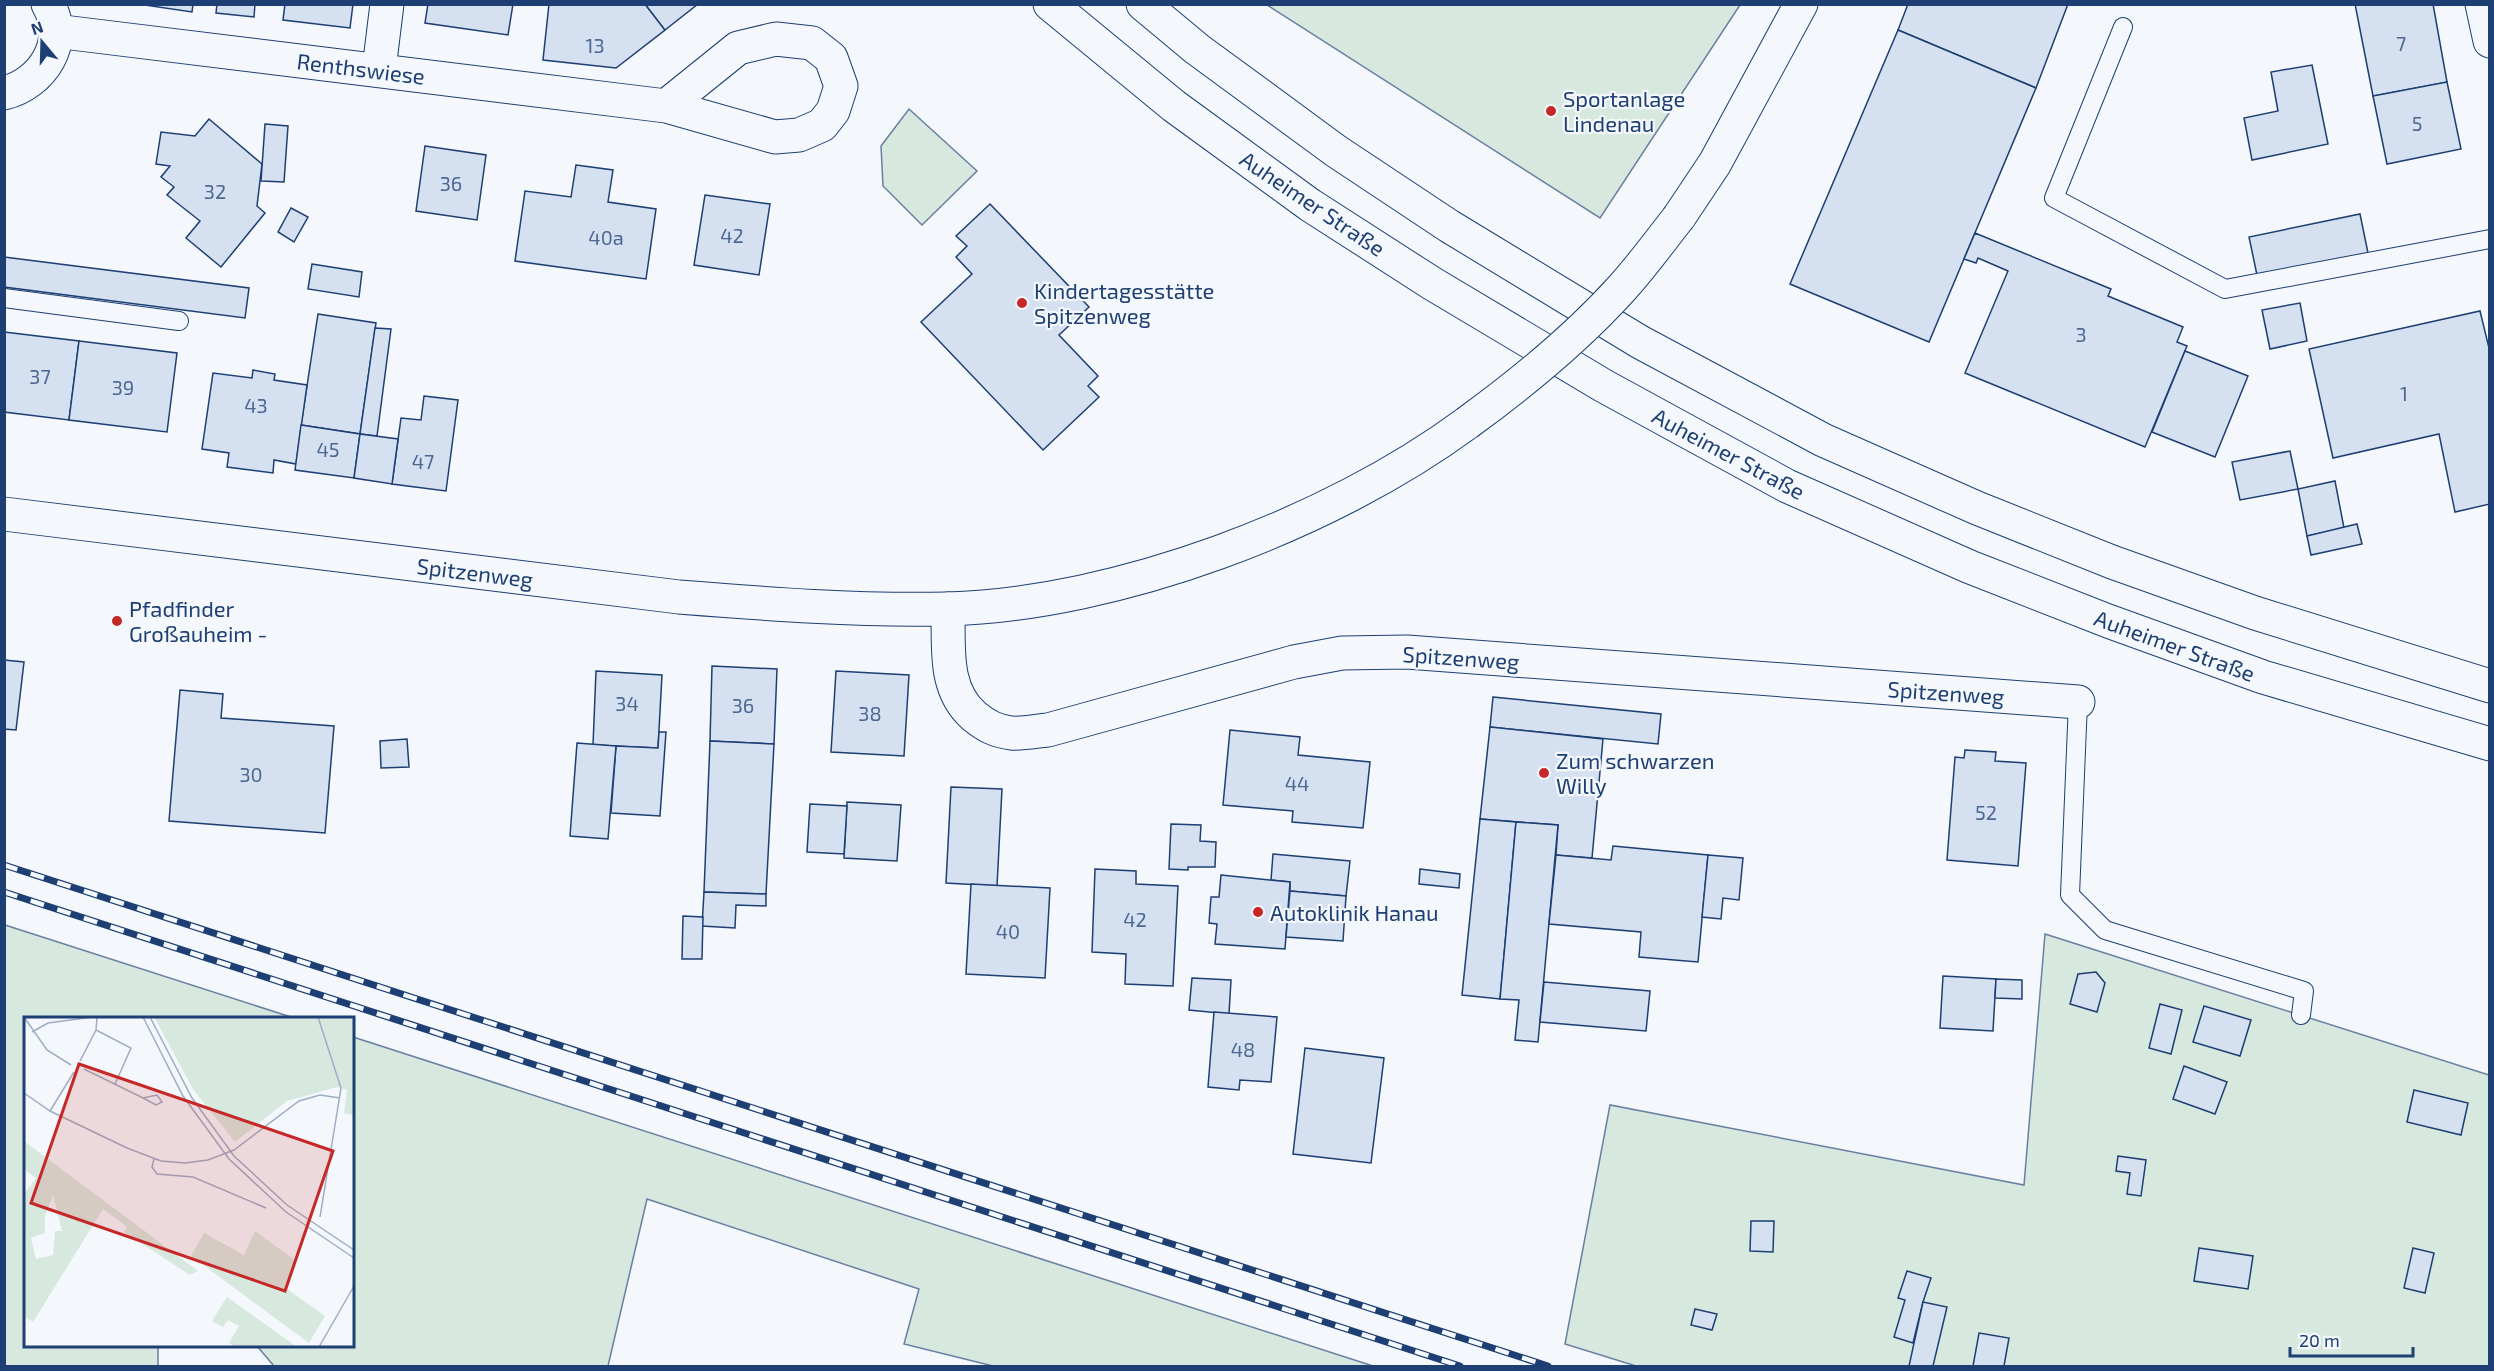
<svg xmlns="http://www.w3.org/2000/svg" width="2494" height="1371" font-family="'Exo 2',sans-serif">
<rect width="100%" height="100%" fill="#f4f7fb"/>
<g fill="#d7e8df" stroke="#687fa3" stroke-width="1.5">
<polygon points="1267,5 1740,5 1600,218"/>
<polygon points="909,109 977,171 922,225 883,186 881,146"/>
<polygon points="5,925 294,1018 26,1018 26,1346 158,1346 158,1366 5,1366"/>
<polygon points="2045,934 2489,1075 2489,1366 1636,1366 1565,1344 1610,1105 2024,1185"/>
<polygon points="353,1037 1373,1366 993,1366 904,1344 919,1289 647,1199 608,1366 274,1366 257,1346 352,1346"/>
</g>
<g fill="#d5e0f0" stroke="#1d3f73" stroke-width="1.5">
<polygon points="138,4 193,4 192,12"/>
<polygon points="217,4 255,4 254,17 216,13"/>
<polygon points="285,4 353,4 350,28 283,20"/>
<polygon points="428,4 513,4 508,35 425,23"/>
<polygon points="549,4 645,4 665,30 616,68 543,60"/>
<polygon points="645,4 698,4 665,30"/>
<polygon points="1908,4 1978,5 2068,4 2036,88 1898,30"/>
<polygon points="2355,4 2433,4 2447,82 2373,96"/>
<polygon points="1898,30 2036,88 1929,342 1790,284"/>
<polygon points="2312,65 2328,144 2252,160 2244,118 2278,111 2271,72"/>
<polygon points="2447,82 2461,149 2387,164 2373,96"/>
<polygon points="209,119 262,164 257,206 265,213 221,267 186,238 200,221 167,195 174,187 161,177 170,166 156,164 161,132 195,136"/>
<polygon points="265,124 288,126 284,182 261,181"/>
<polygon points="425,146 486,155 477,220 416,211"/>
<polygon points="576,165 613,170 608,202 656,209 646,279 515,261 525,191 571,197"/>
<polygon points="705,195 770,204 759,275 694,265"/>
<polygon points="990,204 1089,307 1059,335 1098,376 1088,386 1099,397 1043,450 921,322 972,274 956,257 967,246 956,236"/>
<polygon points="291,208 308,217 294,242 278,232"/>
<polygon points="2360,214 2368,253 2257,275 2249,237"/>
<polygon points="1975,233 2111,289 2108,296 2183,327 2177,342 2187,346 2145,447 1965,373 2008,271 1978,258 1976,263 1964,259"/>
<polygon points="4,257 249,288 245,318 4,287"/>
<polygon points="312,264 362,272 359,297 308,289"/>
<polygon points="2300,303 2307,341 2270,349 2262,310"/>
<polygon points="2480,311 2490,352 2490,504 2455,512 2439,434 2333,458 2309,349"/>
<polygon points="318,314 376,323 360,434 301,425"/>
<polygon points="375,328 391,329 377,436 360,434"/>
<polygon points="4,332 79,341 69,420 4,412"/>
<polygon points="79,341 177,353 167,432 69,420"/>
<polygon points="2185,351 2248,376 2215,457 2152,432"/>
<polygon points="253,370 275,374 274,380 307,385 296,464 274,460 273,473 227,467 229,453 202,449 213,373 252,378"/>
<polygon points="424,396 458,400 446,491 392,484 401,418 421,420"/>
<polygon points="301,425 360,434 354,478 295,470"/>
<polygon points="360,434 398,439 392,484 354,478"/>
<polygon points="2290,451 2298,489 2240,500 2232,462"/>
<polygon points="2335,481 2344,528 2307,536 2298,489"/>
<polygon points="2357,524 2362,544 2311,555 2307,536"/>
<polygon points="4,660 24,662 16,730 4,729"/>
<polygon points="712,666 777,669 774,744 710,741"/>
<polygon points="596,671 662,675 658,748 593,745"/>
<polygon points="836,671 909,675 904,756 831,752"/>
<polygon points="180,690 223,694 221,718 334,726 325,833 169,821"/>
<polygon points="1493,697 1661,714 1658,744 1490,727"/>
<polygon points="1490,727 1603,739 1592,858 1556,855 1558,825 1480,819"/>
<polygon points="1230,730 1300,737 1298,755 1370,762 1363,828 1292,822 1293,811 1223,805"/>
<polygon points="659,732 666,732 660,816 611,813 616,746 658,748"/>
<polygon points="407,739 409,767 381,768 380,741"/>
<polygon points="710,741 774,744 766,894 704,892"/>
<polygon points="577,743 616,746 608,839 570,836"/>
<polygon points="1965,750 1996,752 1995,761 2026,763 2018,866 1947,860 1955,757 1964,758"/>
<polygon points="951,787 1002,789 997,886 946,883"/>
<polygon points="847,802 901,805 897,861 844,858"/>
<polygon points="810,804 847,806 844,854 807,852"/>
<polygon points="1480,819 1516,822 1500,999 1462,995"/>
<polygon points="1516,822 1558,825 1538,1042 1515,1040 1519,1000 1500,999"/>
<polygon points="1171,824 1201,825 1200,841 1216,842 1215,867 1188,867 1188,870 1169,869"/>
<polygon points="1613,846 1708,855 1698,962 1639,957 1641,932 1549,924 1556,855 1611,860"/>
<polygon points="1273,854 1350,861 1346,896 1290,891 1290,882 1271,880"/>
<polygon points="1708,855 1743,858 1739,900 1723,898 1721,919 1702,917"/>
<polygon points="1095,869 1136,871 1136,884 1178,886 1173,986 1125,984 1126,954 1092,952"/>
<polygon points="1420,869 1460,874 1459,888 1419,884"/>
<polygon points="1221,875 1290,882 1285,949 1215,944 1217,924 1209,923 1211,897 1219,897"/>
<polygon points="971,884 1050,888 1045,978 966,974"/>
<polygon points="1290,891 1346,896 1343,941 1286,937"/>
<polygon points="704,892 766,894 766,906 736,905 735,928 702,926"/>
<polygon points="683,916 703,917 702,959 682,959"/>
<polygon points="2096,972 2105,983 2097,1012 2070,1004 2078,974"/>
<polygon points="1943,976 1996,979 1993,1031 1940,1028"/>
<polygon points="1192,978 1231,980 1229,1014 1189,1010"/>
<polygon points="1996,979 2022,980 2022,999 1995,998"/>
<polygon points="1544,982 1650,991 1646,1031 1540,1022"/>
<polygon points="2160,1004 2182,1010 2171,1054 2149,1048"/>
<polygon points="2204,1006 2251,1020 2240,1056 2193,1042"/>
<polygon points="1214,1012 1277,1017 1271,1082 1240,1080 1239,1090 1208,1087"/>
<polygon points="1305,1048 1384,1058 1371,1163 1293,1154"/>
<polygon points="2184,1066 2227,1082 2215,1114 2173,1099"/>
<polygon points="2414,1090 2468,1103 2461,1135 2407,1122"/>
<polygon points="2118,1156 2146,1160 2141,1196 2127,1194 2130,1173 2116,1171"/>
<polygon points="1751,1221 1774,1221 1773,1252 1750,1251"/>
<polygon points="2199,1248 2253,1256 2248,1289 2194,1281"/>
<polygon points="2413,1248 2434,1253 2425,1293 2404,1288"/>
<polygon points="1907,1271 1931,1278 1923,1302 1913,1343 1894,1337 1905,1300 1898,1298"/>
<polygon points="1923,1302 1947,1307 1933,1366 1909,1366"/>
<polygon points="1695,1309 1717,1314 1712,1330 1691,1325"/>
<polygon points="1979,1333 2009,1338 2004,1366 1973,1366"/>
</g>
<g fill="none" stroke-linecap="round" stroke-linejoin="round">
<g stroke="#1d3f73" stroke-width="20">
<g id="lane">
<polyline points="2123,27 2054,198 2225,289 2490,239"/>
<polyline points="4,298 179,321"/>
<polyline points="2078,702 2070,895 2105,930 2304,991 2301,1015"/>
</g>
</g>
<g stroke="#1d3f73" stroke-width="35">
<g id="street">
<polyline points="2482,4 2490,41"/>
<polyline points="55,31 666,106 738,48 776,39 812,43 831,58 841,86 833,111 822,125 799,135 775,137 666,106"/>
<polyline points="379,69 387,4"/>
<path d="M4,93C42,84 70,42 48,4"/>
<polyline points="1679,217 1715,163 1801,4"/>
<path d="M4,514L679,597C768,604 858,611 947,609C1118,604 1330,524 1467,423"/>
<path d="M948,609C949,647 943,689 974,716C986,726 996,731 1011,733C1023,734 1036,731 1048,730L1294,662L1342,653L1407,652L2078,702"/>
</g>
</g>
<g stroke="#1d3f73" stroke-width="35">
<g id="secondary">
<polyline points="1050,4 1174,106 1310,205 1433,284 1604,386 1787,486 1970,567 2108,621 2263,677 2490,744"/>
<polyline points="1143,4 1197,49 1336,151 1449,226 1640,342 1823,440 1977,508 2112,562 2255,613 2490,686"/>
</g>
</g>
<use href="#lane" stroke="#f4f7fb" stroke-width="18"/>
<use href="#street" stroke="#f4f7fb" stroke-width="33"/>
<use href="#secondary" stroke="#f4f7fb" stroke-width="33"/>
<g stroke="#1d3f73" stroke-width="7">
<g id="rail">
<polyline points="4,865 1548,1366"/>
<polyline points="4,892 1460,1366"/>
</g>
</g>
<use href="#rail" stroke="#f4f7fb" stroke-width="4.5" stroke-dasharray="14" stroke-linecap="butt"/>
<g stroke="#1d3f73" stroke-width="35" stroke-linecap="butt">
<path id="street-bridge" d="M1467,423C1522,383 1576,339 1622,288C1642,266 1660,241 1679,217"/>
</g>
<use href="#street-bridge" stroke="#f4f7fb" stroke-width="33"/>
</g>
<g fill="#c62828" stroke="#f4f7fb" stroke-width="2">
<circle cx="1551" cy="111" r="6"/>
<circle cx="1022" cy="303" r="6"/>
<circle cx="117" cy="621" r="6"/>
<circle cx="1544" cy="773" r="6"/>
<circle cx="1258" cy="912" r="6"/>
</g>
<g text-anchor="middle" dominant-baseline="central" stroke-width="4.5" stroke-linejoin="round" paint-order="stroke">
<g font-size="20" fill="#4b6792">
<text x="2401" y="43">7</text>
<text x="595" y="45">13</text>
<text x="2417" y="123">5</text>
<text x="451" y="183">36</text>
<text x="215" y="191">32</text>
<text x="732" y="235">42</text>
<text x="606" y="237">40a</text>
<text x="2081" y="334">3</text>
<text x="40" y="376">37</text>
<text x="123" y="387">39</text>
<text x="2404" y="393">1</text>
<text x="256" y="405">43</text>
<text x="328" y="449">45</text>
<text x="423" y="461">47</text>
<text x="627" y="703">34</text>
<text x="743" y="705">36</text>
<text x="870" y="713">38</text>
<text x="251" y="774">30</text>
<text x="1297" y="783">44</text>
<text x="1986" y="812">52</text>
<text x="1135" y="919">42</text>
<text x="1008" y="931">40</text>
<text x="1243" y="1049">48</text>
</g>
<g font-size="22" fill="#1d3f73" stroke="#f4f7fb">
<text transform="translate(361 68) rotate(7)">Renthswiese</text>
<text transform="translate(1313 203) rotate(34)">Auheimer Straße</text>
<text transform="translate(1729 453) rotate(28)">Auheimer Straße</text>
<text transform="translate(475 572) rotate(7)">Spitzenweg</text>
<text transform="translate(2175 645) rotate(20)">Auheimer Straße</text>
<text transform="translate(1461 657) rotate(4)">Spitzenweg</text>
<text transform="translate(1946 692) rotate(4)">Spitzenweg</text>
</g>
<g font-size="22" fill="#1d3f73" stroke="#f4f7fb" text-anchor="start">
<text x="1563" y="98">Sportanlage<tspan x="1563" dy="25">Lindenau</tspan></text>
<text x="1034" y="290">Kindertagesstätte<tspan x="1034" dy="25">Spitzenweg</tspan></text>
<text x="129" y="608">Pfadfinder<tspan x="129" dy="25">Großauheim -</tspan></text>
<text x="1556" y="760">Zum schwarzen<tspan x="1556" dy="25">Willy</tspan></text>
<text x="1270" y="912">Autoklinik Hanau</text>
</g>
</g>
<g transform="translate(24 1017)">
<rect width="330" height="330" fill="#f4f7fb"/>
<path d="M130,0H330V98L320,96L323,73L313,70L263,84L211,125L169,72ZM0,124L174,254L166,258L100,215L103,210L79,192L9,305L0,299V177L12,161L0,152ZM29,178L38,214H31L29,238L12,242L7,221L21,216V199ZM231,214L272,244L263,272L301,299L285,326L167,239L180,216L220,238ZM203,280L273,330H211L205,326L215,309L204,303L199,310L188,304Z" fill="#d7e8df" fill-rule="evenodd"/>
<path fill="none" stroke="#9eadc5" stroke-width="1.5" d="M0,0L23,33L47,48M119,0L159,79L205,142L262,195L330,241M126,0L168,81L210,139L263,188L330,233M294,0L317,71L296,200M72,13L107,31L91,67M8,15L24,6L69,0M56,44L72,13L73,0M60,52L119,81L133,78L138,85L132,88L119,81M0,76L26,94L103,131L137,144L161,146L184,143L210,133L275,84L296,78L316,81M26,94L50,55M130,142L128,150L133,157L169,160L242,191M295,330L330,269"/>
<path fill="#c62828" fill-opacity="0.15" stroke="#c62828" stroke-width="3" d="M55,47L309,134L261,274L7,186Z"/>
<rect width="330" height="330" fill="none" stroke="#1d3f73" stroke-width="3"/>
</g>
<rect width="2494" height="1371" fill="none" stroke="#1d3f73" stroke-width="12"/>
<g transform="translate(42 42) rotate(341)" stroke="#f4f7fb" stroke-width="4.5" paint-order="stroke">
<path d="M0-4.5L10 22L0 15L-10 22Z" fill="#1d3f73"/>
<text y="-9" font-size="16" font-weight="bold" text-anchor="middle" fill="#1d3f73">N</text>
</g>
<path d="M2290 1347v9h123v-9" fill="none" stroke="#1d3f73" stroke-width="3"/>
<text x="2299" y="1347" font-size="18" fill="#1d3f73" stroke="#f4f7fb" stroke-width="4.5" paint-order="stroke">20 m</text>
</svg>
